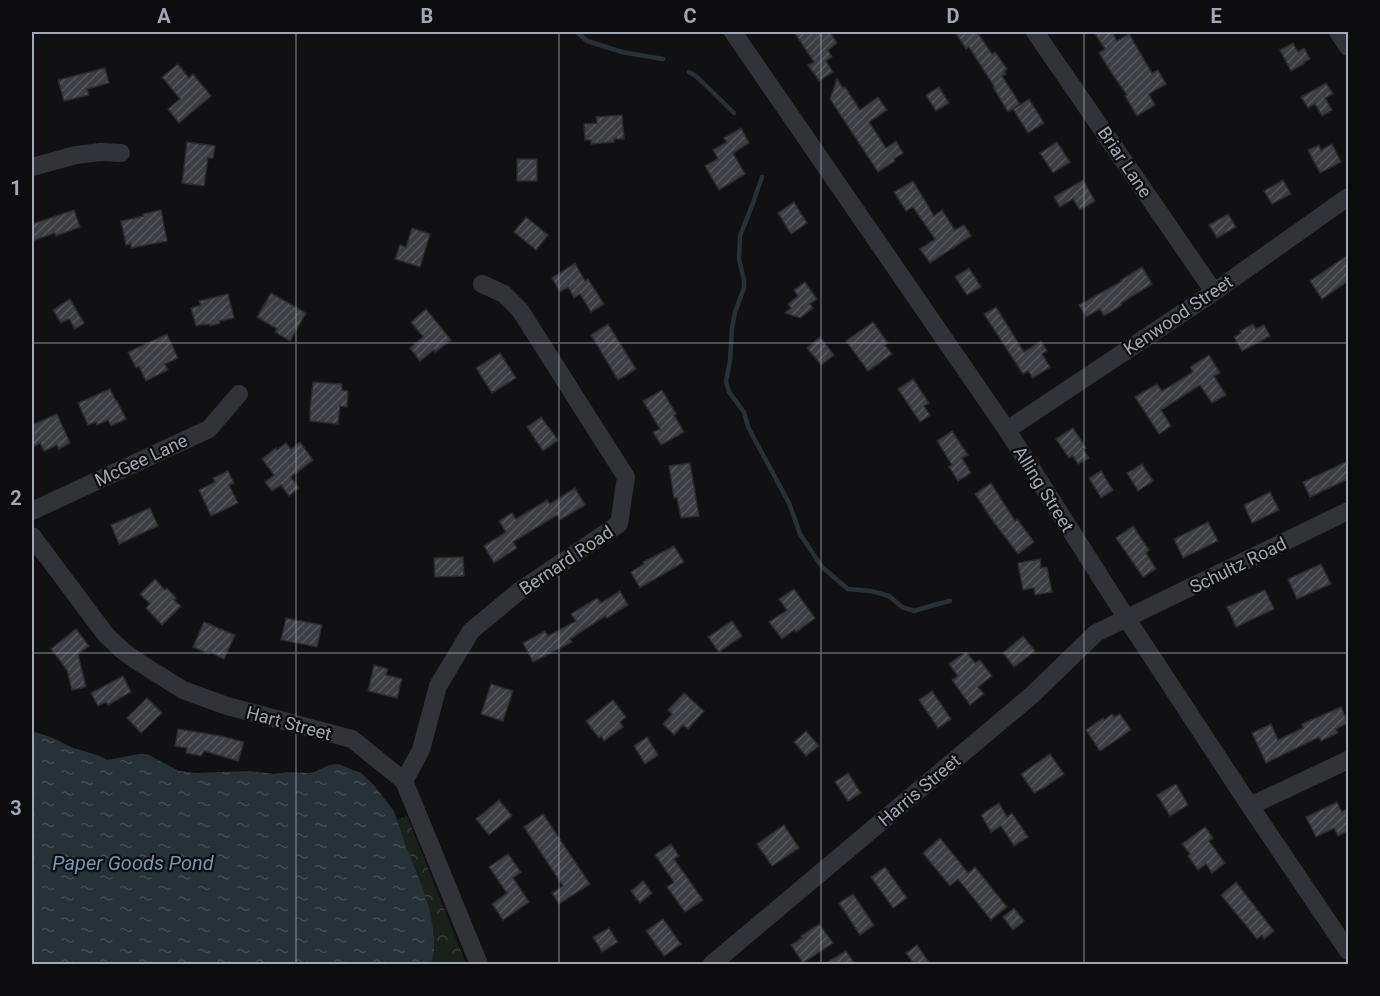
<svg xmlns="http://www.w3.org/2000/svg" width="1380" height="996" font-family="Roboto,sans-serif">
<defs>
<pattern id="forest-crowns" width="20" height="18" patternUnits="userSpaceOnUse" patternTransform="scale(1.5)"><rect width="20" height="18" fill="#19211a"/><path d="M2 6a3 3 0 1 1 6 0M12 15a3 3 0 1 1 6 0" fill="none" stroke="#373e39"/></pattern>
<pattern id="water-ripples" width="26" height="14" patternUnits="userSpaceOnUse" patternTransform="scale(1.5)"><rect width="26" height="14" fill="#273138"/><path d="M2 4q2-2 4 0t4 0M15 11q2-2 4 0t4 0" fill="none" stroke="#434c53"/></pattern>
<pattern id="building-hatch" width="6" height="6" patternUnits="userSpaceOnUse" patternTransform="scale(1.5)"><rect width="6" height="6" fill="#3d3e43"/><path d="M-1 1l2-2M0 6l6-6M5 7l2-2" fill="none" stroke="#56575c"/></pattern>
</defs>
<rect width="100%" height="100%" fill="#111113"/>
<polygon fill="url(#forest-crowns)" points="407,816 466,964 430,964 397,820"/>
<polygon fill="url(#water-ripples)" points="32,731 53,738 71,747 100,756 107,760 139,754 147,754 179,771 196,773 250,771 274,774 288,772 308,773 314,772 329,765 338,764 361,773 373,784 394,811 405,844 423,889 430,912 434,938 434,953 431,964 32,964"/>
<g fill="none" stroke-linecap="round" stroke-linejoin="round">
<g stroke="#273138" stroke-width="4.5">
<polyline points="577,32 587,41 622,52 663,59"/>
<polyline points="689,72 696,76 734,113"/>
<polyline points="762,177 753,203 740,236 739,259 744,280 744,288 735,312 732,328 730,361 726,381 729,392 744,412 748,427 789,503 800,534 822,567 848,589 871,591 889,596 902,607 914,611 934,605 950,601"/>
</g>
</g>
<g fill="url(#building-hatch)" stroke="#2b2b2f" stroke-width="1.5">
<polygon points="794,32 830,32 837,43 828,50 832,57 826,61 833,72 819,81 808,65 814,62"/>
<polygon points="955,32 977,32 992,54 995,52 1007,69 1004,72 1006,74 1002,76 1020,104 1008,112 993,87 994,86 969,47 966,49"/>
<polygon points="1094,32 1112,32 1117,41 1129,34 1152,73 1158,70 1166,84 1149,94 1155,105 1137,116 1125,96 1127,95 1113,75 1099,53 1105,49"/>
<polygon points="1293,43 1298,52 1304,48 1310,59 1304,62 1305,63 1291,71 1280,50"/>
<polygon points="178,64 189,78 193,74 211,96 179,123 168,109 180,99 162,77"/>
<polygon points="105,68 109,83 87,89 89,95 64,101 58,80"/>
<polygon points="837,79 843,88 845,87 860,110 878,97 887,110 869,122 886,148 896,141 903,153 894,159 895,161 878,172 830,99"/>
<polygon points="1326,83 1333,94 1325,98 1332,110 1322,116 1315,104 1308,108 1301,97"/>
<polygon points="939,87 949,103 936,111 926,95"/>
<polygon points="1029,99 1044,123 1028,133 1013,109"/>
<polygon points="622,115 624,139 614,139 614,142 591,144 591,140 585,140 584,124 597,123 596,117"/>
<polygon points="741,128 749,143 733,153 745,174 719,190 705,166 718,159 713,150 727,142 724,138"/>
<polygon points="187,142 215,146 213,158 208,158 204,186 182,183"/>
<polygon points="1057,142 1070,162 1053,173 1040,153"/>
<polygon points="1332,144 1341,162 1320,173 1308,150 1319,145 1321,150"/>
<rect x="517" y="159" width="20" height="22"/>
<polygon points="1083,180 1095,201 1080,210 1073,199 1060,207 1054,197"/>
<polygon points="1283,180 1291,194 1272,204 1264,191"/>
<polygon points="913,181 934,216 942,210 955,230 964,225 971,236 930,263 920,249 935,239 913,207 906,211 894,192"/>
<polygon points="794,202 807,223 791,234 778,213"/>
<polygon points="74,210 80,227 56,236 55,233 32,241 32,224"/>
<polygon points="161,210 167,241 131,248 131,244 126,245 121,221 144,216 143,214"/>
<polygon points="1228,214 1236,227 1217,238 1209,225"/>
<polygon points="526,217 548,235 536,250 514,232"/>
<polygon points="412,228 430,234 420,267 395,259 400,245 406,247"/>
<polygon points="1348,255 1348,281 1322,299 1310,281"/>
<polygon points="575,263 585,281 588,279 604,304 591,312 580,294 574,298 568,287 560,292 552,278"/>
<polygon points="1142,267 1152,284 1121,303 1122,305 1104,316 1100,309 1086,317 1079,305 1122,281 1121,280"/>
<polygon points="969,268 981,287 967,295 955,277"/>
<polygon points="805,282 817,299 810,304 813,308 800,318 785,313 791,308 788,304 798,296 794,290"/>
<polygon points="271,293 306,313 290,341 275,332 277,329 257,317"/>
<polygon points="228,294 234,318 219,321 220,323 210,326 209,324 204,325 204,324 196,326 191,308 201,305 199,301"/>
<polygon points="70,299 84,323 75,329 69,319 61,323 53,310"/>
<polygon points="996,307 1024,352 1041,341 1047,351 1042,354 1050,367 1033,378 1028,371 1023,374 984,314"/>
<polygon points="426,309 451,340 435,352 434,350 420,361 410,348 423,337 411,322"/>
<polygon points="873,322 888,343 885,345 892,354 868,371 846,341"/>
<polygon points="608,324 636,369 618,380 591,335"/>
<polygon points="1253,324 1256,329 1264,325 1270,336 1242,351 1234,337 1241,333 1240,331"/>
<polygon points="167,334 178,358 165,364 168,370 146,381 139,366 136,368 128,352"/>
<polygon points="820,337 834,355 821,365 807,348"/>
<polygon points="500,353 516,378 492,393 476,368"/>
<polygon points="1209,355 1220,373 1214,376 1226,395 1212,403 1200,385 1161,410 1171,426 1159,434 1135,397 1157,384 1162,391 1193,372 1190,367"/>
<polygon points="913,379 929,403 924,406 930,415 920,422 898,389"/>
<polygon points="313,382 342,384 342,390 348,391 347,407 340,406 338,424 310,421 310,409"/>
<polygon points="110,389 116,401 117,401 126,419 111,426 108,420 97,425 96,422 88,425 78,403"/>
<polygon points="662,390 676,414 674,415 684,432 661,445 653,432 660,429 643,401"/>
<polygon points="57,414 70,443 59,449 57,445 44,451 40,443 32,448 32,425"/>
<polygon points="541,417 558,440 543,451 527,427"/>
<polygon points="1073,428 1086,448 1083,449 1089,458 1078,464 1073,456 1069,458 1056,439"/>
<polygon points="952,431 968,455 962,458 971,473 958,481 949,467 952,465 937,441"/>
<polygon points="300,442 313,460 291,477 299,488 289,496 281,485 272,491 265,482 274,475 262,459 276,448 277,450 286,443 291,449"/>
<polygon points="1348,461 1348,479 1310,497 1303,482"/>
<polygon points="690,463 699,516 681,518 677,498 674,498 669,466"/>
<polygon points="1142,464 1153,481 1138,491 1127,473"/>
<polygon points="228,471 234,483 229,485 238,503 211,516 199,490 215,482 213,478"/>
<polygon points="1101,471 1113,490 1101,498 1089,478"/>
<polygon points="991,483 1015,521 1017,519 1034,542 1018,554 993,521 975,494"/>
<polygon points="575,488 585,505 560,520 557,515 513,542 517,548 494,563 484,546 506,532 499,521 512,513 516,519 547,500 550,504"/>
<polygon points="1270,492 1279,510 1252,523 1244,505"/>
<polygon points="150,508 158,526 119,544 111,525"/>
<polygon points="1208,522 1218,541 1183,558 1174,539"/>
<polygon points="1133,526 1149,550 1146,553 1156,569 1143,577 1116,538"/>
<polygon points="674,546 684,562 640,588 631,572 644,564 643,562"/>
<polygon points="463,557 464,576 435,577 434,558"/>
<polygon points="1040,559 1041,568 1047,567 1052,592 1035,595 1034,588 1023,590 1018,563"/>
<polygon points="1321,564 1331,584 1297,599 1288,579"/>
<polygon points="155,579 165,590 167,588 176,598 174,600 181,606 162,625 146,608 150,604 140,594"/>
<polygon points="794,589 815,618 796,632 794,630 782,639 769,622 787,610 779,599"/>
<polygon points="1265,590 1274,609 1236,627 1227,607"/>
<polygon points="620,591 628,605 607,618 605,616 570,639 572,642 533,662 523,643 545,631 548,636 576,621 571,614 597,598 601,603"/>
<polygon points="286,618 322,625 317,647 281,640"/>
<polygon points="732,621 742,636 719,652 708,637"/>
<polygon points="204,622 235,635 224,659 210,652 209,654 193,647"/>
<polygon points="76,629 89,646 78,654 86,687 72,690 67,670 51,649"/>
<polygon points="1023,636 1035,651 1014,667 1003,653"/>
<polygon points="966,652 975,663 980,660 992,676 978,687 984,694 970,705 952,680 958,676 949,664"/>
<polygon points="374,665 388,669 386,675 402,679 397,698 368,691"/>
<polygon points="123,676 131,692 108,705 106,702 98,706 91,693"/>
<polygon points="491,684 513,691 503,721 481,714"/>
<polygon points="932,691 951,719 938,728 919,700"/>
<polygon points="684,693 704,711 688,729 683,725 674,735 663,724 672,714 668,710"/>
<polygon points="147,698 162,713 141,733 127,718"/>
<polygon points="613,700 626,717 620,722 623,727 604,741 601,736 599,738 586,721"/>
<polygon points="1341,707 1348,723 1336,729 1338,733 1321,741 1319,737 1266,763 1252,733 1271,724 1278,740 1303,728 1302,724"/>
<polygon points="1112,714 1114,717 1120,714 1131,730 1100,751 1086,730 1103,718 1104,720"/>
<polygon points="178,729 221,736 244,742 238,761 204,751 201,756 186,753 187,748 175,746"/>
<polygon points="806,731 819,746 806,756 794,742"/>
<polygon points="647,737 658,755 645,764 634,746"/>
<polygon points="1050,754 1064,774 1042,789 1041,789 1034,793 1021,774"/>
<polygon points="848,773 861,793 848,801 835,782"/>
<polygon points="1176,784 1188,805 1170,816 1157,795"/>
<polygon points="499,800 512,816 489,835 476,819"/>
<polygon points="1337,802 1342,812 1348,808 1348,831 1338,836 1334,828 1316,837 1306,817"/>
<polygon points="999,803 1007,817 1012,813 1028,837 1014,846 1001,826 991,832 981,815"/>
<polygon points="543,814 590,884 559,904 552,893 563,886 524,827"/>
<polygon points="784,825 799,848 772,866 757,844"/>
<polygon points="1205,827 1213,838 1209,841 1225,863 1212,873 1206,864 1198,870 1188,856 1190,854 1182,844"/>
<polygon points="940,838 968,873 975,867 1007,907 991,920 958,879 950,886 923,853"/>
<polygon points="671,844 679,856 674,859 703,900 685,912 667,887 674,882 655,855"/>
<polygon points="508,854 521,872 513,878 529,902 503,920 492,904 507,893 489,867"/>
<polygon points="885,867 907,898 893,908 871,877"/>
<polygon points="643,881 652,893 640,903 631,891"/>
<polygon points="1236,882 1274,931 1264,939 1262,935 1257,939 1221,895"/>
<polygon points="853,894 874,925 860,935 839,903"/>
<polygon points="1014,908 1024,921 1013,930 1003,917"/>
<polygon points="663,919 681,944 664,956 646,931"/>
<polygon points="819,924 833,943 803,963 791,945 802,938 801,936"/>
<polygon points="609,928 618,942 602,952 593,937"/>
<polygon points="917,945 930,964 914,964 906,953"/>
<polygon points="846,951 855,964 824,964"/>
</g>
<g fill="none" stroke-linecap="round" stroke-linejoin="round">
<g stroke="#323338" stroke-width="18">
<polyline points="733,32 1007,430 1127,619 1250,806 1348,951"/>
<polyline points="1035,32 1214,292"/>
<polyline points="1338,32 1348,47"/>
<polyline points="32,167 76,155 101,152 121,153"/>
<polyline points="1007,430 1214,292 1348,197"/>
<polyline points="32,511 209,429 239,394"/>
<polyline points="32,536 106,635 123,651 140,663 183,690 227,706 352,739 404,781 479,964"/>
<polyline points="404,781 421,750 438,686 471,631 518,592 619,524 626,477 520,310 504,294 482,284"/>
<polyline points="1250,806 1348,760"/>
<polyline points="712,964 1032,695 1096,633 1348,511"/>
</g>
</g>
<path fill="none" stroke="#a1a8b5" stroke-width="1.5" stroke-opacity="0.55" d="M296,32V964M559,32V964M821,32V964M1084,32V964M32,343H1348M32,653H1348"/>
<g text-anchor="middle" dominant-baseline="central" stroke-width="4.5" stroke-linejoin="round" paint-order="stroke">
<g font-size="18" fill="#a1a8b5" stroke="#0c0c0e">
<text transform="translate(1125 162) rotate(56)">Briar Lane</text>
<text transform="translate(1178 315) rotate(-34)">Kenwood Street</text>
<text transform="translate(141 460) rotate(-25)">McGee Lane</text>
<text transform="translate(1044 489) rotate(58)">Alling Street</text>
<text transform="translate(566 560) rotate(-34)">Bernard Road</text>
<text transform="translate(1238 565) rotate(-26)">Schultz Road</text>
<text transform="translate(289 723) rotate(15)">Hart Street</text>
<text transform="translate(919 790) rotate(-40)">Harris Street</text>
</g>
<g font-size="20" font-style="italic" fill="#7499b4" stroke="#0c0c0e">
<text x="133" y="863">Paper Goods Pond</text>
</g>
</g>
<rect width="1380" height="996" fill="none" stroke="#0c0c0e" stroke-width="66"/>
<rect x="33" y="33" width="1314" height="930" fill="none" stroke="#a1a8b5" stroke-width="2"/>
<g font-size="20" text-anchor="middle" font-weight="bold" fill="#a1a8b5">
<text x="164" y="23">A</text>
<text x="427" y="23">B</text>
<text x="690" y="23">C</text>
<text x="953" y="23">D</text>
<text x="1216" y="23">E</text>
<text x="16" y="195">1</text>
<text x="16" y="505">2</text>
<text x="16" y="815">3</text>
</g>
</svg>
